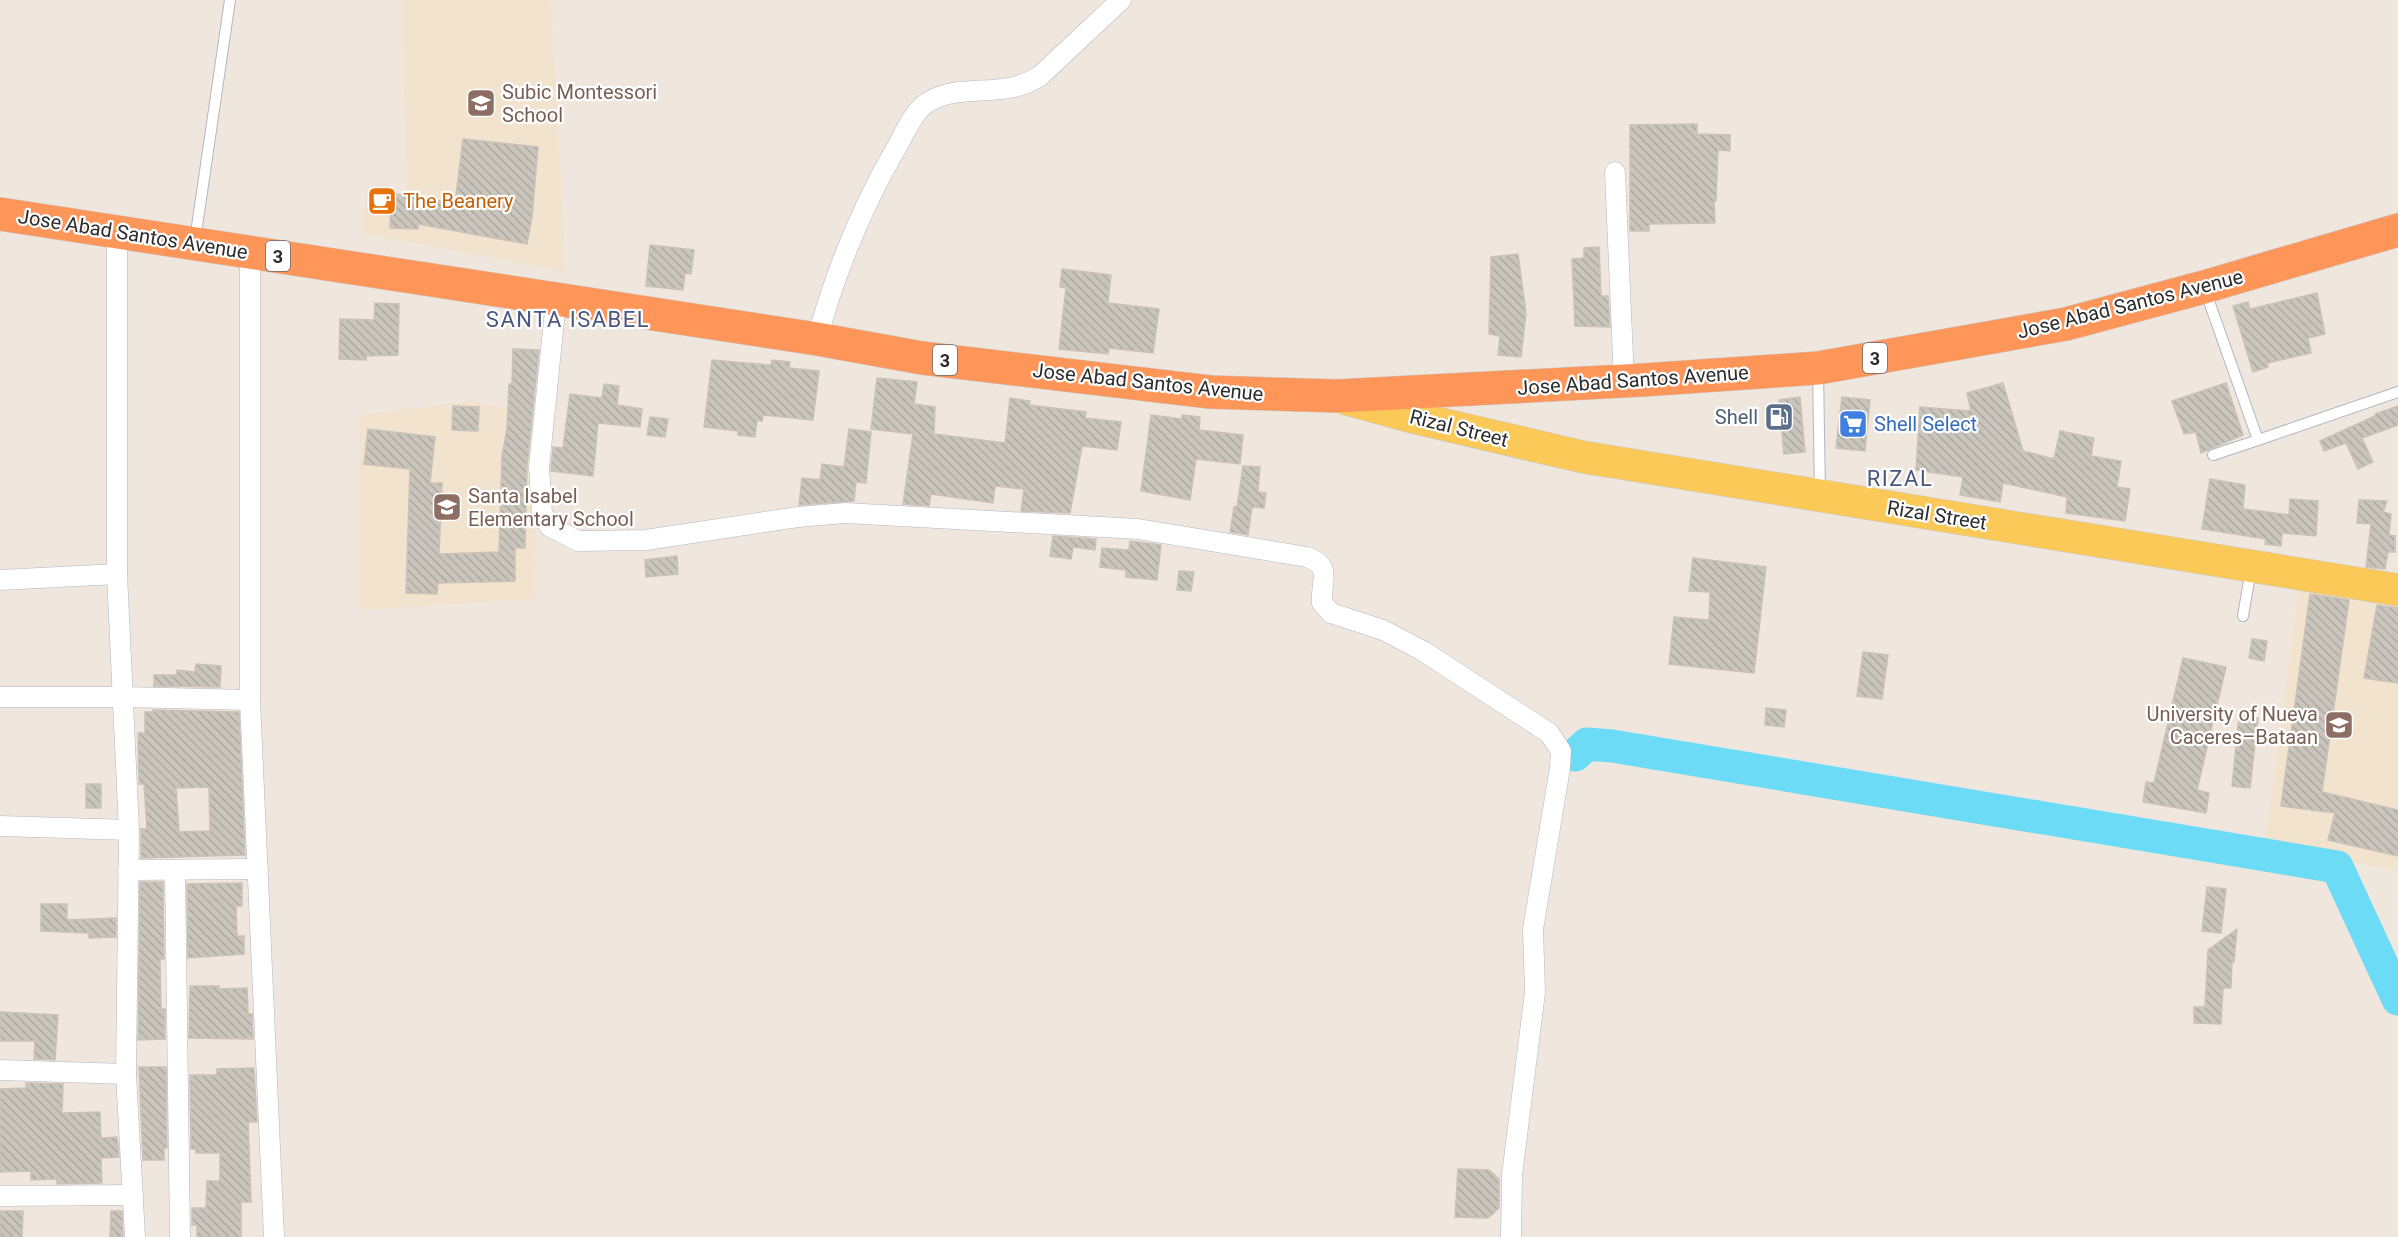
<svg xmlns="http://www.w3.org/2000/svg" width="2398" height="1237" font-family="Roboto,sans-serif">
<defs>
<pattern id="building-back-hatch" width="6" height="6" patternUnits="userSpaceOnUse" patternTransform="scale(1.5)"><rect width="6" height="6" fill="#c9c5bc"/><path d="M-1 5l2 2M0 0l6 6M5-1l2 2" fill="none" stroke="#ada9a2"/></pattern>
</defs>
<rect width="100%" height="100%" fill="#efe6de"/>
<g fill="#f1e3cd">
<polygon points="401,0 551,0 566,272 361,233 361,205 408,214"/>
<polygon points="470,401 537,415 535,599 359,610 359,415"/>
<polygon points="2299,586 2398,605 2398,871 2264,846"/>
</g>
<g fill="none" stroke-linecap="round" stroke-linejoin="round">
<polyline stroke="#6bdbf6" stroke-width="33" points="1575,755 1587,744 1612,746 2337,867 2398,999"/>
</g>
<g fill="url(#building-back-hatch)" stroke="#cbc2b7" stroke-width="1.5" fill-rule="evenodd">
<polygon points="1697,124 1697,134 1730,135 1730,151 1718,150 1716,201 1714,200 1715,223 1649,224 1649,231 1630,231 1630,125"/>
<polygon points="463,139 538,147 532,217 527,244 418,224 418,229 390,228 391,194 419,195 419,197 455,204"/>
<polygon points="650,245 694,250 691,274 685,273 683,290 646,286"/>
<polygon points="1599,247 1601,296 1608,296 1610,327 1575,326 1572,259 1584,258 1584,248"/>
<polygon points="1518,254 1526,313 1521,357 1498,355 1500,336 1489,334 1491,257"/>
<polygon points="1062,269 1111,275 1108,303 1159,309 1153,353 1109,348 1108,354 1059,349 1066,288 1060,287"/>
<polygon points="2317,293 2325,334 2308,338 2311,353 2267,363 2268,367 2253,372 2233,306 2248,302 2250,309"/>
<polygon points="375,303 399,304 398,355 366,356 366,360 339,359 340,319 374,320"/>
<polygon points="513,349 539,350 527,466 525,548 515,548 515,581 438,583 437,594 406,593 410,469 364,464 368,429 435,437 430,483 442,483 439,554 499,552 502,456 507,429 509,384 512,384"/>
<polygon points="712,360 771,365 772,360 790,362 789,368 819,371 813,420 763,415 762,421 757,420 755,437 738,435 738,431 704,427"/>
<polygon points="877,378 917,382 914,404 935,407 934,434 1005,443 1010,398 1030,401 1029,405 1086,412 1085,418 1121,422 1117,450 1082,446 1070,513 1021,511 1024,489 995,486 993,503 931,494 929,506 903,504 913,434 871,429"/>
<polygon points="2003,383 2023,451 2054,459 2060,431 2094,438 2091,456 2121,461 2117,487 2130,489 2125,521 2066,513 2067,497 2003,483 2000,502 1960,495 1963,477 1916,470 1920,407 1971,411 1967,393"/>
<polygon points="2226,383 2243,435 2201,453 2196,432 2184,434 2172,401"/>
<polygon points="604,384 619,386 617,405 642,409 640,427 598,423 593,476 551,471 553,447 563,448 570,394 602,398"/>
<polygon points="1800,397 1805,452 1784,454 1779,400"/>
<polygon points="1842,397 1870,400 1865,451 1836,448"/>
<polygon points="453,406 479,407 478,431 452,430"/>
<polygon points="2398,406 2398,425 2362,438 2373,462 2358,469 2346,443 2324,451 2320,441 2375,416 2375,414"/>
<polygon points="1151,415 1182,419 1182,415 1200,417 1199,430 1243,435 1240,464 1196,459 1190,500 1141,491"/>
<polygon points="650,417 668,419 665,437 647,435"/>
<polygon points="849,429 871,432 866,483 856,482 854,501 799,505 802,478 820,480 822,464 844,467"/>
<polygon points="1243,466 1260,467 1258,492 1266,493 1264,508 1252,507 1248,535 1230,532 1234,507 1237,507"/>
<polygon points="2210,479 2245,485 2243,509 2289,515 2290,499 2318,501 2316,536 2282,533 2281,546 2265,544 2266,539 2202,529"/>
<polygon points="2359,500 2387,501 2383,512 2391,514 2389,535 2395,536 2395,552 2388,552 2385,569 2366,567 2371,524 2357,523"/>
<polygon points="1053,536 1096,539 1095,550 1073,547 1071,559 1050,556"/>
<polygon points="1130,541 1161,545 1157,580 1126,577 1126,570 1100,567 1102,548 1129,550"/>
<polygon points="677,556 678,574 646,577 645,560"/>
<polygon points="1693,558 1766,567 1754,673 1669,664 1674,617 1709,620 1710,592 1689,591"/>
<polygon points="1179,571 1194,572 1191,591 1177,590"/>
<polygon points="2310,594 2349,600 2322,792 2398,810 2398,856 2328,840 2335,813 2281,806"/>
<polygon points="2377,605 2398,608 2398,683 2364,678"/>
<polygon points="2252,639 2267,641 2264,661 2249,658"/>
<polygon points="1863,652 1888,655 1882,699 1857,696"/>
<polygon points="2183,658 2226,667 2197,790 2209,793 2206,813 2143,802 2146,782 2154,783"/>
<polygon points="196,664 221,666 220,687 154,686 154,675 177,675 177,670 195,672"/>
<polygon points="1766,708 1786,710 1784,727 1765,725"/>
<path d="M153,710L239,712L245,855L141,858V829H147L144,784H139L138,733H145V712H153ZM209,787L210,831L179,832L176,788Z"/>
<polygon points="2239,716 2258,718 2250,788 2232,786"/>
<rect x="86" y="784" width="15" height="24"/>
<polygon points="140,882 163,882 164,959 160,959 161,1009 165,1009 165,1039 138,1040"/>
<polygon points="242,883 242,906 236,906 237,936 244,936 244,954 188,958 187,884"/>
<polygon points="2207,887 2226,889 2221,933 2202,931"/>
<polygon points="41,904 67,904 67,920 116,918 116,937 89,938 89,933 41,931"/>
<polygon points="2237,929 2234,962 2232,961 2231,988 2223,988 2221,1024 2194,1023 2194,1007 2205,1007 2208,950"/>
<polygon points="190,986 219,986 219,989 247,988 248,1014 252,1014 253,1039 189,1038"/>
<polygon points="0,1012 58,1015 55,1060 34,1059 35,1041 0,1041"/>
<polygon points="139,1067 166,1067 167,1148 164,1148 164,1160 143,1160"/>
<polygon points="254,1068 257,1122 248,1122 251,1202 241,1202 241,1237 197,1237 197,1225 192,1225 192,1208 206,1208 207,1181 220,1181 220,1153 196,1153 196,1149 191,1149 190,1075 217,1075 217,1069"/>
<polygon points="26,1083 63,1084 62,1113 100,1112 101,1138 117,1137 119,1157 101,1158 102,1183 57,1184 57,1179 31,1180 31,1171 0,1172 0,1089 26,1088"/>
<polygon points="1458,1169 1489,1170 1499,1179 1499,1208 1488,1218 1455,1217"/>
<polygon points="0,1211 23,1211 22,1237 0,1237"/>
<polygon points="111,1211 122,1211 123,1237 110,1237"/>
</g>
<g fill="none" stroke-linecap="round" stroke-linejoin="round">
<g stroke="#b2b6c1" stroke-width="12">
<g id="lane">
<polyline points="195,240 230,0"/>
<polyline points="2205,290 2258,440 2398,392"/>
<polyline points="1818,371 1820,493"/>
<polyline points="2213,455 2258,440"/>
<polyline points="2243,616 2251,569"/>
</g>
</g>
<g stroke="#b2b6c1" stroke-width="21">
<g id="street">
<polyline points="1615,172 1624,381"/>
<polyline points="117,231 117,574 129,830 126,1074 135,1237"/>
<polyline points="250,252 250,700 274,1237"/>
<path d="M556,301L539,467L542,513L549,526L578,541L646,540L798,517L845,513L1138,529L1307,557C1334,567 1320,581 1322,603L1331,613L1383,630L1423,651L1549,733L1561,751L1560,768L1533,929L1535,992L1512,1175L1511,1237"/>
<path d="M817,339C836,270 862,206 898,145C906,130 915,109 930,101C965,82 1003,100 1040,76L1121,0"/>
<polyline points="0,580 117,574"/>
<polyline points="0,697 124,697 250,700"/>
<polyline points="0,826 129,830"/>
<polyline points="128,870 258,869"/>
<polyline points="175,870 180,1237"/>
<polyline points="0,1070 126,1074"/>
<polyline points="0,1196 133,1195"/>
</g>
</g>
<g stroke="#c8c8c8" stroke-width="33">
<polyline id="primary" points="1347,399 1416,418 1583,457 2398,590"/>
</g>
<g stroke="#c8c8c8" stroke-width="34">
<polyline id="highway" points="0,214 817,339 922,358 1210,392 1337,396 1643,380 1818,368 2066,324 2204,287 2398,230"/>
</g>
<use href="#lane" stroke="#fff" stroke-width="10"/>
<use href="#street" stroke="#fff" stroke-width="20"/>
<use href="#primary" stroke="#fac958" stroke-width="32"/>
<use href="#highway" stroke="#ff9659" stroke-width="33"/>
</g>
<defs>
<g id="school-square" transform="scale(1.5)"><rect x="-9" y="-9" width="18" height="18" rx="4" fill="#8d6e63" stroke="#fff"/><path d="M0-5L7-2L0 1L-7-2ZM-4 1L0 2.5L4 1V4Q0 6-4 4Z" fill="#fff"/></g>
<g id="cafe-square" transform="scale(1.5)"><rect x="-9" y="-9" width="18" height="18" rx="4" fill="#e8710a" stroke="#fff"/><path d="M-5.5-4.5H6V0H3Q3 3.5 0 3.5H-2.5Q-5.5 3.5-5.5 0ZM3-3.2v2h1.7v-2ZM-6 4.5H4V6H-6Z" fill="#fff"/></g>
<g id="fuel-square" transform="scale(1.5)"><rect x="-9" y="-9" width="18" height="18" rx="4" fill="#5c6f8a" stroke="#fff"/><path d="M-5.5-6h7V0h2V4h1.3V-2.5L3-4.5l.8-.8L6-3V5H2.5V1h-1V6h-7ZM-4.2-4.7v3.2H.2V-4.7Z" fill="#fff"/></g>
<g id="supermarket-square" transform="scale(1.5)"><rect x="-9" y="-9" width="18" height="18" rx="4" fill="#3f7fe0" stroke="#fff"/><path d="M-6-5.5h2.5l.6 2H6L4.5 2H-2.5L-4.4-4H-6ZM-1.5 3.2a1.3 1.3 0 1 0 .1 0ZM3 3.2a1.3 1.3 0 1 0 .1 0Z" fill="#fff"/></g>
<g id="university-square" transform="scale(1.5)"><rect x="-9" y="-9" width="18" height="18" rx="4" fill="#8d6e63" stroke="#fff"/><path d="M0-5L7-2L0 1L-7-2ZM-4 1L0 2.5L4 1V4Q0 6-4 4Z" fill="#fff"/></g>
</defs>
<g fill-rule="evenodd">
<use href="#school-square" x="481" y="103"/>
<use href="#cafe-square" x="382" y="201"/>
<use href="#fuel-square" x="1779" y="417"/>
<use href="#supermarket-square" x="1853" y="424"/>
<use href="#school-square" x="447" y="507"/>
<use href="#university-square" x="2339" y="725"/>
</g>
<g text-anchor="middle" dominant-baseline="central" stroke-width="4.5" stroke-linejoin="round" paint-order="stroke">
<g fill="#fff" stroke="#6b6b6b" stroke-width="1.5">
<rect x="266" y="241" width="24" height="30" rx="4.5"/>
<rect x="1863" y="343" width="24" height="30" rx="4.5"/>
<rect x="933" y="345" width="24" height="30" rx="4.5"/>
</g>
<g font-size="18" font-weight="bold" fill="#2c2c2c">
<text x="278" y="256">3</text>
<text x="1875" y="358">3</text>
<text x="945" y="360">3</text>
</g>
<g font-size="20" fill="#785e54" stroke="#fff" text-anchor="start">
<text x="502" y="92">Subic Montessori<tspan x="502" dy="23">School</tspan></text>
<text x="468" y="496">Santa Isabel<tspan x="468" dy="23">Elementary School</tspan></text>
<text x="2318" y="714" text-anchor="end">University of Nueva<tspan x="2318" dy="23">Caceres–Bataan</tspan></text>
</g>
<g font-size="20" fill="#c56008" stroke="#fff" text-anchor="start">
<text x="403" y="201">The Beanery</text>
</g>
<g font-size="20" fill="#2c2c2c" stroke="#fff">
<text transform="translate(133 234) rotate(9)">Jose Abad Santos Avenue</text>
<text transform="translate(2130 304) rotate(-14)">Jose Abad Santos Avenue</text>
<text transform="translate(1633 380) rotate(-4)">Jose Abad Santos Avenue</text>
<text transform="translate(1148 382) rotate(6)">Jose Abad Santos Avenue</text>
<text transform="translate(1459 428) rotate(14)">Rizal Street</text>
<text transform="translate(1937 515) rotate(9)">Rizal Street</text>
</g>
<g font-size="20" fill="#4e5e75" stroke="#fff" text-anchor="end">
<text x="1758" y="417">Shell</text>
</g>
<g font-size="20" fill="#366cbe" stroke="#fff" text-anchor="start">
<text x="1874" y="424">Shell Select</text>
</g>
<g font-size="22" letter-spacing="1.5" fill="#495781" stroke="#fff">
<text x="568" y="319">SANTA ISABEL</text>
<text x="1900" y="478">RIZAL</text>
</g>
</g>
</svg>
